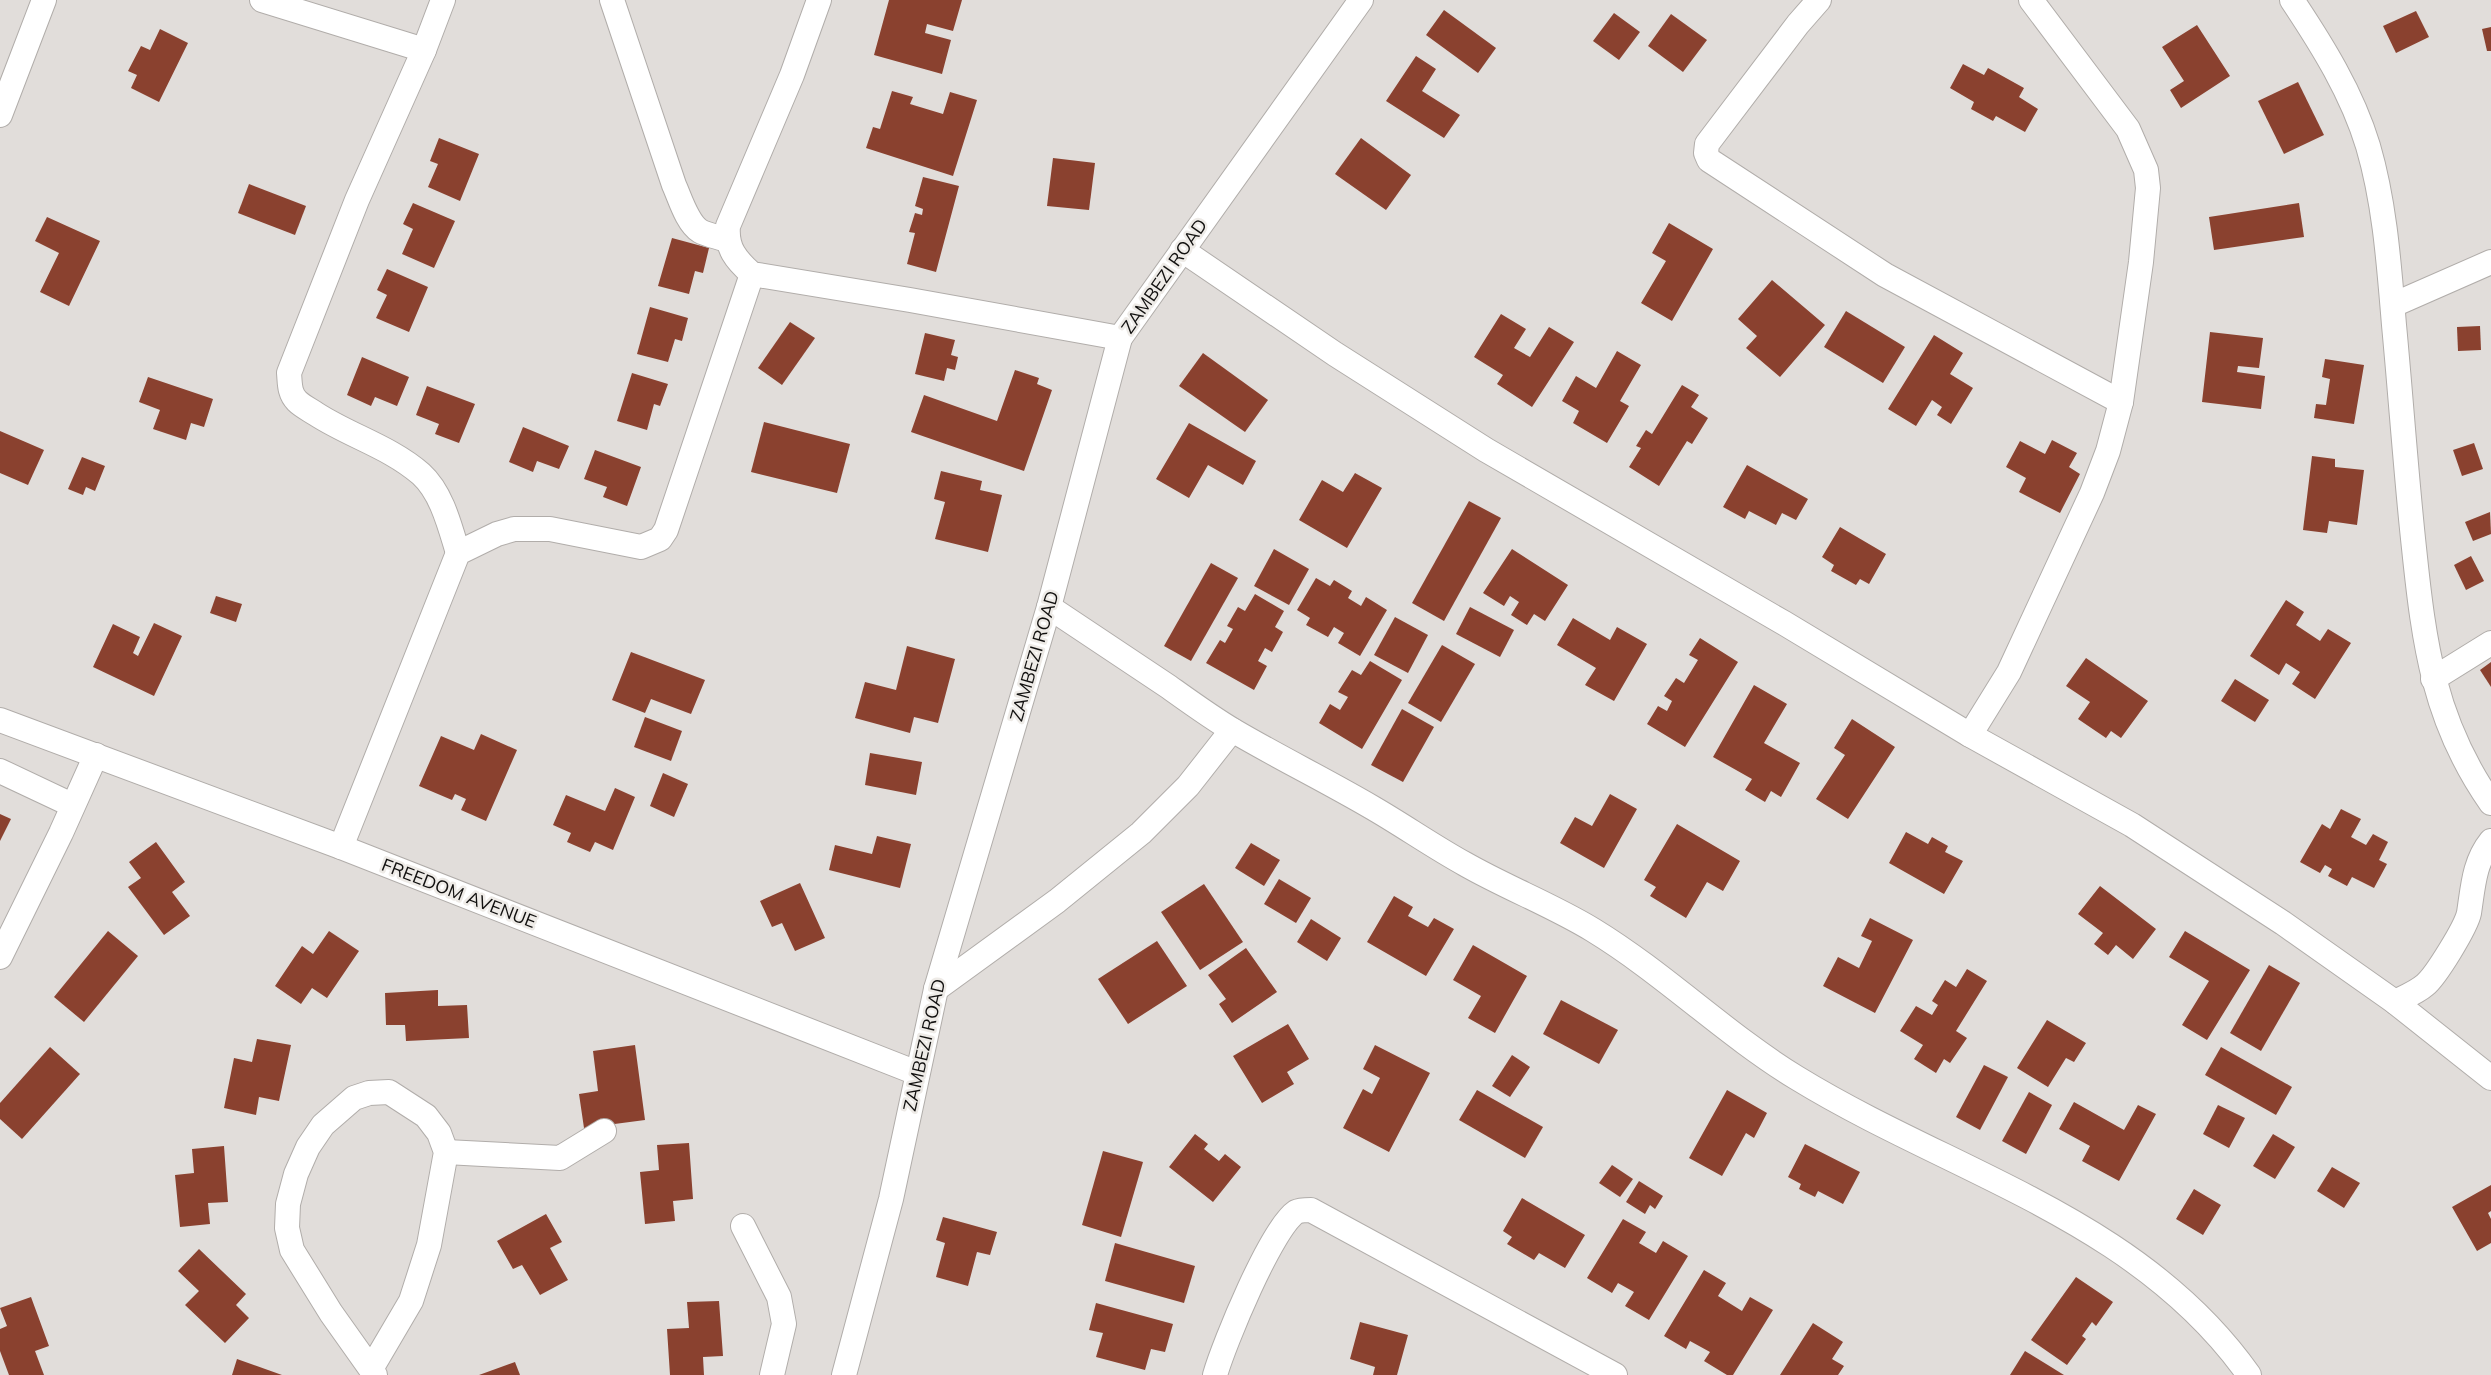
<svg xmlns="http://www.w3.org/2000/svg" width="2491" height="1375" font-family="Mulish,sans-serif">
<rect width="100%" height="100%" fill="#e1ddda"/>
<g fill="#8a412f">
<polygon points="889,0 962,0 953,31 927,24 925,33 951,40 942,74 874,55"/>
<polygon points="1444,10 1496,48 1478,73 1426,35"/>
<polygon points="2416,11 2429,37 2396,53 2383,26"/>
<polygon points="1614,13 1640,32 1619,60 1593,41"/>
<polygon points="1671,14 1707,40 1683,72 1648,46"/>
<polygon points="2197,25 2230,76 2181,108 2170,90 2184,81 2162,47"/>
<polygon points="2491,27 2491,51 2487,51 2482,29"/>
<polygon points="160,29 188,43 159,102 131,88 137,75 128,71 141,46 150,50"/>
<polygon points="1416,56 1436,69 1422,91 1460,115 1444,138 1386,101"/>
<polygon points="1963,64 1984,75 1988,68 2024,88 2019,97 2038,109 2025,132 1996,116 1993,121 1971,109 1974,102 1950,88"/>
<polygon points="2298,82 2324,135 2284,154 2258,101"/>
<polygon points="892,91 913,97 910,104 943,114 950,92 977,100 953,176 866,148 873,127 880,129"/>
<polygon points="439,138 479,154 460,201 428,187 438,164 430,161"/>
<polygon points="1361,138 1411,175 1386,210 1335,174"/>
<polygon points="1053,158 1095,163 1089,210 1047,206"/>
<polygon points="923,177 959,186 936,272 907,264 915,233 909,232 915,213 922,215 923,209 915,206"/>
<polygon points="249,184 306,206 295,235 238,213"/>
<polygon points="413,203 455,221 434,268 402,254 413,229 403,224"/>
<polygon points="2299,203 2304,237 2214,250 2209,217"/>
<polygon points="47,217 100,241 69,306 40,292 59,253 35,241"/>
<polygon points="1669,223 1713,249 1672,321 1641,303 1666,261 1652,253"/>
<polygon points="672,238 709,248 703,273 695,271 689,294 658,286"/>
<polygon points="387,269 428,287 409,332 376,318 387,295 377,290"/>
<polygon points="1772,280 1825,325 1780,377 1746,348 1757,336 1738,319"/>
<polygon points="650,307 688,318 682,341 675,339 668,362 637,354"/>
<polygon points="1846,311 1905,347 1883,383 1824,347"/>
<polygon points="1501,314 1526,329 1514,348 1530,357 1549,327 1574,342 1532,407 1497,384 1503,375 1474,357"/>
<polygon points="790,322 815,338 782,385 758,368"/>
<polygon points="2480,326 2481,350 2458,351 2457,327"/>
<polygon points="2210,332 2263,338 2259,368 2238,366 2237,372 2265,376 2261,409 2202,402"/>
<polygon points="925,333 955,340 951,355 958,357 955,370 947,368 944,381 915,374"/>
<polygon points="1934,335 1963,353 1950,374 1973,388 1951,424 1937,415 1942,407 1932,400 1916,426 1888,409"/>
<polygon points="1617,351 1641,365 1620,401 1629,406 1607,443 1573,423 1579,411 1562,401 1576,376 1596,388"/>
<polygon points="1203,353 1268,400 1245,432 1179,386"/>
<polygon points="362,357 409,377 397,406 375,397 371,406 347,395"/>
<polygon points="2325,359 2364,365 2354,424 2314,418 2316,404 2326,405 2330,379 2322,377"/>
<polygon points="1015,370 1039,378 1037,384 1052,390 1024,471 911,432 924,395 997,421"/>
<polygon points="632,373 668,384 660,406 654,404 647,430 617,421"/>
<polygon points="148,377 213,399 204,427 191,423 186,440 153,429 160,410 139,402"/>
<polygon points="1682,385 1699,395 1691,407 1708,418 1692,444 1687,441 1659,486 1629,467 1641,448 1636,446 1646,430 1652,434"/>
<polygon points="427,386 475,404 459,443 435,434 439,424 416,415"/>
<polygon points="764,422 850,444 837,493 751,472"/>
<polygon points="1189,423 1256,461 1243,485 1208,465 1189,498 1156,479"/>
<polygon points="523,427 569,446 559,469 537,461 533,472 509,462"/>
<polygon points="0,431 44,450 28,485 0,473"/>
<polygon points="2052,440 2077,453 2069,467 2080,474 2060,513 2019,492 2026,478 2006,467 2020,441 2045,454"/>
<polygon points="2474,443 2483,469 2462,476 2453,450"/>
<polygon points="595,450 641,467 627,506 603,497 607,487 584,479"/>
<polygon points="2312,456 2335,459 2335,467 2364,470 2357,525 2329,521 2327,533 2303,530"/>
<polygon points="82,457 105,466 95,491 86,487 83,495 68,489"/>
<polygon points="1747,465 1808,499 1796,520 1782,513 1776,525 1749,511 1745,519 1723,507"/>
<polygon points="941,471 982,481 980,490 1002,495 988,552 935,539 945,502 934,499"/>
<polygon points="1355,473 1382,488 1347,548 1299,520 1322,480 1343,492"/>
<polygon points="1469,501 1501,518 1444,621 1412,603"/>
<polygon points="2490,512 2491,534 2473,541 2465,522"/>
<polygon points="1840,527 1886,554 1869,584 1860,579 1856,585 1831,571 1834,565 1822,557"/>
<polygon points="1274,549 1309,569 1289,605 1254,586"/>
<polygon points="1512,549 1568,585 1545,621 1534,614 1527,625 1511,615 1519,602 1510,596 1504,606 1483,593"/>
<polygon points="2471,556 2484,581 2466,590 2454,565"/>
<polygon points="1211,563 1238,578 1191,661 1164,646"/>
<polygon points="1316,578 1330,586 1334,580 1352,591 1348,598 1361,606 1366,597 1387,610 1360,656 1338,643 1344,633 1334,627 1328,637 1306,625 1310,618 1297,610"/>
<polygon points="1255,594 1284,611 1275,627 1283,632 1272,652 1265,648 1258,661 1267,666 1254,690 1206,663 1220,640 1225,643 1233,629 1227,626 1238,607 1245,611"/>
<polygon points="216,596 242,604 236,622 210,613"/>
<polygon points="2286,600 2304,612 2296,625 2320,641 2328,629 2351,643 2315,699 2292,684 2300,672 2286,663 2279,675 2250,656"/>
<polygon points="1470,607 1514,630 1500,657 1456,634"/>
<polygon points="1395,617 1428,635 1408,673 1374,655"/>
<polygon points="1573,618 1610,640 1617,627 1647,644 1614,701 1585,685 1596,668 1557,645"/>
<polygon points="154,623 182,636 154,696 93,667 113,624 140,637 133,653 138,656"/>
<polygon points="1700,638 1738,662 1685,747 1647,724 1658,706 1667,711 1672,701 1664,696 1676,678 1684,683 1698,660 1689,655"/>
<polygon points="1442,645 1475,664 1441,722 1408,703"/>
<polygon points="907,646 955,659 938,723 914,717 910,733 855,718 865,682 896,690"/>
<polygon points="631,652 705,680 691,714 651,699 645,713 612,700"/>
<polygon points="2086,658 2148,701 2121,738 2111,731 2106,738 2078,719 2090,702 2066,686"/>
<polygon points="1370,661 1402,680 1362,749 1319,723 1330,704 1340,710 1348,697 1338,692 1352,670 1361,675"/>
<polygon points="2491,662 2491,687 2480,670"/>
<polygon points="2235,679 2269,700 2255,722 2221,701"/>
<polygon points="1754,685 1787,704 1764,743 1800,763 1781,797 1771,791 1765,802 1745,790 1752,779 1713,757"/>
<polygon points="1402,709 1434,727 1403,782 1371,765"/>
<polygon points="645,717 682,731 671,761 634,747"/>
<polygon points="1852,719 1895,747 1848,819 1816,799 1845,755 1834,748"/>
<polygon points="481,734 517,750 486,821 461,810 466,799 455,794 452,800 419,786 441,736 474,750"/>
<polygon points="870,753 922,762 916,795 865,785"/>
<polygon points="663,773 688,784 674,817 650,806"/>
<polygon points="615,788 635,797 613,850 595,842 590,852 567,842 571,833 553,825 566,795 605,811"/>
<polygon points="1610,794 1637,809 1604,868 1560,843 1575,817 1592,826"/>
<polygon points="2341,809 2361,819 2351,837 2366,845 2373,834 2388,842 2379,860 2387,864 2374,888 2352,877 2347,886 2328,876 2332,869 2325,865 2320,873 2300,862 2322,824 2330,829"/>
<polygon points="0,814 11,819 0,841"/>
<polygon points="1677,824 1740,861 1723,891 1707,882 1686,918 1650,896 1656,887 1644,880"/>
<polygon points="1906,832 1928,844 1932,837 1948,846 1945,852 1963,861 1944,894 1889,863"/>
<polygon points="877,836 911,844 900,888 829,870 835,845 872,854"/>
<polygon points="156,842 185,882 172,892 190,916 164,935 128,887 141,878 129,862"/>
<polygon points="1251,843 1280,860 1264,886 1235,868"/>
<polygon points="1279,879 1311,898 1296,923 1264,904"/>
<polygon points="800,883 825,938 795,951 782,923 772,927 760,901"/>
<polygon points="1204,884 1243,942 1200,970 1161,912"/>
<polygon points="2100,886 2156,929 2133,959 2116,945 2108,955 2094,944 2103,933 2078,914"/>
<polygon points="1394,896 1413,907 1408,916 1428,927 1434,918 1454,929 1426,976 1367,942"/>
<polygon points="1870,918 1913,940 1875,1013 1823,986 1838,957 1859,968 1872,941 1861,936"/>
<polygon points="1311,919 1341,938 1327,961 1297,942"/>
<polygon points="108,931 138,956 84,1022 54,997"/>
<polygon points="329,931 359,951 327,998 312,988 301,1004 275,986 302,946 313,954"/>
<polygon points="2185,931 2250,970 2207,1040 2182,1025 2209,981 2169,957"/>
<polygon points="1157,941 1187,986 1128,1024 1098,979"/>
<polygon points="1473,945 1527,976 1495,1033 1468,1018 1481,996 1453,980"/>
<polygon points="1246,948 1277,992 1232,1023 1219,1004 1226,999 1208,975"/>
<polygon points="2269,965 2300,983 2261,1051 2230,1033"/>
<polygon points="1967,969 1987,981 1956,1031 1967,1038 1950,1063 1944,1059 1936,1073 1914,1059 1923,1045 1900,1031 1916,1006 1932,1015 1938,1005 1932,1001 1945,980 1956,987"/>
<polygon points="438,990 438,1006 467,1005 469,1038 406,1041 405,1025 386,1025 385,993"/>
<polygon points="1561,1000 1618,1030 1599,1064 1543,1034"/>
<polygon points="2047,1020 2086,1043 2074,1062 2066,1058 2048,1087 2017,1068"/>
<polygon points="1288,1024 1309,1059 1287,1072 1294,1084 1262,1103 1233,1056"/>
<polygon points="257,1039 291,1045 279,1101 259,1097 256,1115 224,1108 234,1058 252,1062"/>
<polygon points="635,1045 645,1120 584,1128 579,1094 598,1091 593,1051"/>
<polygon points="1375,1045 1430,1073 1389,1152 1343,1128 1363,1089 1372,1094 1380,1078 1363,1069"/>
<polygon points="50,1047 80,1074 22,1139 0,1119 0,1103"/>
<polygon points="2221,1047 2292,1087 2276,1115 2205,1075"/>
<polygon points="1512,1055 1530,1067 1510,1097 1492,1086"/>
<polygon points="1984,1065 2008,1077 1980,1130 1956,1117"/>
<polygon points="1477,1090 1543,1127 1525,1158 1459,1120"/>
<polygon points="1727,1090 1767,1113 1754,1138 1746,1133 1722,1176 1689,1158"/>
<polygon points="2029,1092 2052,1105 2026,1154 2002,1141"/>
<polygon points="2074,1102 2124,1130 2138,1105 2156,1114 2119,1181 2082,1161 2090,1146 2059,1129"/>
<polygon points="2218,1105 2245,1118 2229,1148 2203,1134"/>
<polygon points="1195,1134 1208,1144 1204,1149 1219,1161 1225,1154 1241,1167 1213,1202 1169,1167"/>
<polygon points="2273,1134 2295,1147 2275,1179 2253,1166"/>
<polygon points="689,1143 693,1199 673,1201 675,1221 645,1224 640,1172 659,1170 657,1145"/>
<polygon points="1805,1144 1860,1172 1843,1204 1818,1191 1815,1197 1799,1189 1801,1184 1788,1177"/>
<polygon points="224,1146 228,1202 208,1203 210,1224 180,1227 175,1175 194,1173 192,1149"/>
<polygon points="1103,1151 1143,1162 1121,1237 1082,1225"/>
<polygon points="1612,1165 1633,1179 1620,1197 1599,1183"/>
<polygon points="2332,1167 2360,1183 2344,1208 2317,1191"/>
<polygon points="1639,1181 1663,1196 1655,1209 1650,1205 1645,1214 1626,1202"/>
<polygon points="2491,1185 2491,1211 2488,1213 2491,1219 2491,1243 2477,1251 2452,1207"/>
<polygon points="2194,1189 2221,1205 2203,1235 2176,1219"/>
<polygon points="1522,1198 1585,1235 1565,1268 1539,1253 1534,1260 1507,1244 1512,1237 1503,1231"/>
<polygon points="546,1214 562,1242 550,1248 568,1280 540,1295 522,1265 513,1269 497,1241"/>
<polygon points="943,1217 997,1232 990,1255 977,1252 968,1286 936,1277 945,1243 936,1240"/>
<polygon points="1623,1219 1646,1232 1639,1243 1656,1253 1663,1241 1688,1256 1649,1320 1625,1306 1634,1292 1618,1283 1612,1293 1587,1278"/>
<polygon points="1115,1243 1195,1266 1184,1303 1105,1281"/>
<polygon points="199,1249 246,1294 236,1305 249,1318 225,1343 185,1305 199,1291 178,1271"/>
<polygon points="1704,1270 1726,1283 1718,1296 1742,1311 1750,1297 1773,1310 1733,1375 1727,1375 1704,1361 1710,1352 1690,1341 1686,1349 1664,1336"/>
<polygon points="2076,1277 2113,1302 2096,1326 2092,1322 2082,1336 2086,1339 2067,1365 2031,1340"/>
<polygon points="31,1297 49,1346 35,1351 44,1375 9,1375 0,1351 0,1329 7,1326 0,1308"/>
<polygon points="719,1301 723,1356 703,1357 704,1375 670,1375 667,1329 689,1328 687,1302"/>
<polygon points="1096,1303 1173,1324 1165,1352 1151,1349 1145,1370 1096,1357 1103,1333 1089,1330"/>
<polygon points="1360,1322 1408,1335 1397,1375 1373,1375 1375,1367 1350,1359"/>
<polygon points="1813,1323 1843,1342 1832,1359 1844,1366 1838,1375 1780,1375"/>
<polygon points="2025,1351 2064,1375 2010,1375"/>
<polygon points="237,1359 282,1375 232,1375"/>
<polygon points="515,1362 520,1375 479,1375"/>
</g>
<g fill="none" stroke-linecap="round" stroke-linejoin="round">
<g stroke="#b1adaa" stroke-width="26">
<g id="minor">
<polyline points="262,0 424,50"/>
<path d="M443,0L424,50L357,200L289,373C290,383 289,393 297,401C302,406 310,410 316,414C350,436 390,447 421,474C442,493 450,527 458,553"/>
<path d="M612,0L674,185C680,198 687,223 700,231C707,235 719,237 727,240"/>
<path d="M819,0L792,75L728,226C726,248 736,260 752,274L910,300L1120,338"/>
<polyline points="1819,0 1798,24 1707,144 1706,153 1709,160 1885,275 2121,402"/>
<path d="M2292,0C2322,45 2352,93 2368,146C2385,204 2389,265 2394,325C2401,399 2406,474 2414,548C2424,644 2434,722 2491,803"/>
<polyline points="0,115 44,0"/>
<polyline points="1182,250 1335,354 1486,450 1784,623 1970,735 2132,825 2283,923 2395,1002 2491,1078"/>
<polyline points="2393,305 2491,262"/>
<path d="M1049,607C1089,634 1129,660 1169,687C1190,702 1212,718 1234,731C1280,758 1327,781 1373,808C1404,826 1434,847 1465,864C1507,888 1552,905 1593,930C1665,974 1725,1034 1797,1078C1952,1173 2139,1219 2249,1375"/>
<polyline points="2433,679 2491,643"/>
<polyline points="0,720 341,847 917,1073"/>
<polyline points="1970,735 2009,672 2092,493 2108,451 2121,402 2141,262 2148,188 2146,170 2128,129 2031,0"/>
<polyline points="0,771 72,805"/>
<polyline points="341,847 458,553 497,534 514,529 550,529 641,547 660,539 666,530 752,274"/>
<polyline points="0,957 61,833 96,755"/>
<polyline points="936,989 1057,901 1141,833 1188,786 1232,730"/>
<path d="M2395,1002C2405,997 2417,992 2425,985C2436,976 2466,927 2469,913C2473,887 2474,862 2491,841"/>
<polyline points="446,1152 560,1158 604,1131"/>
<polyline points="743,1226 779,1297 784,1324 772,1375"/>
<polyline points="371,1369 411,1301 429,1245 446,1152 439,1133 426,1116 389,1092 369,1093 354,1098 323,1125 308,1147 296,1174 288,1204 287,1228 292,1250 331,1313 375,1375"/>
<polyline points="844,1375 891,1199 936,989 1049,607 1120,338 1361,0"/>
<path d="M1215,1375C1224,1344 1271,1229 1296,1212C1300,1210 1306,1210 1311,1210L1615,1375"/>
</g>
</g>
<use href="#minor" stroke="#fff" stroke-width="24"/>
</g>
<g text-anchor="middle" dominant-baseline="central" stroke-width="5" stroke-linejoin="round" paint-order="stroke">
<g font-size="18" fill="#11100f" stroke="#eeebe7">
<text transform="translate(1164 276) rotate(-55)">ZAMBEZI ROAD</text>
<text transform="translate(1034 656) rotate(-74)">ZAMBEZI ROAD</text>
<text transform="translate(459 893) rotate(21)">FREEDOM AVENUE</text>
<text transform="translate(924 1045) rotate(-77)">ZAMBEZI ROAD</text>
</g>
</g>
</svg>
